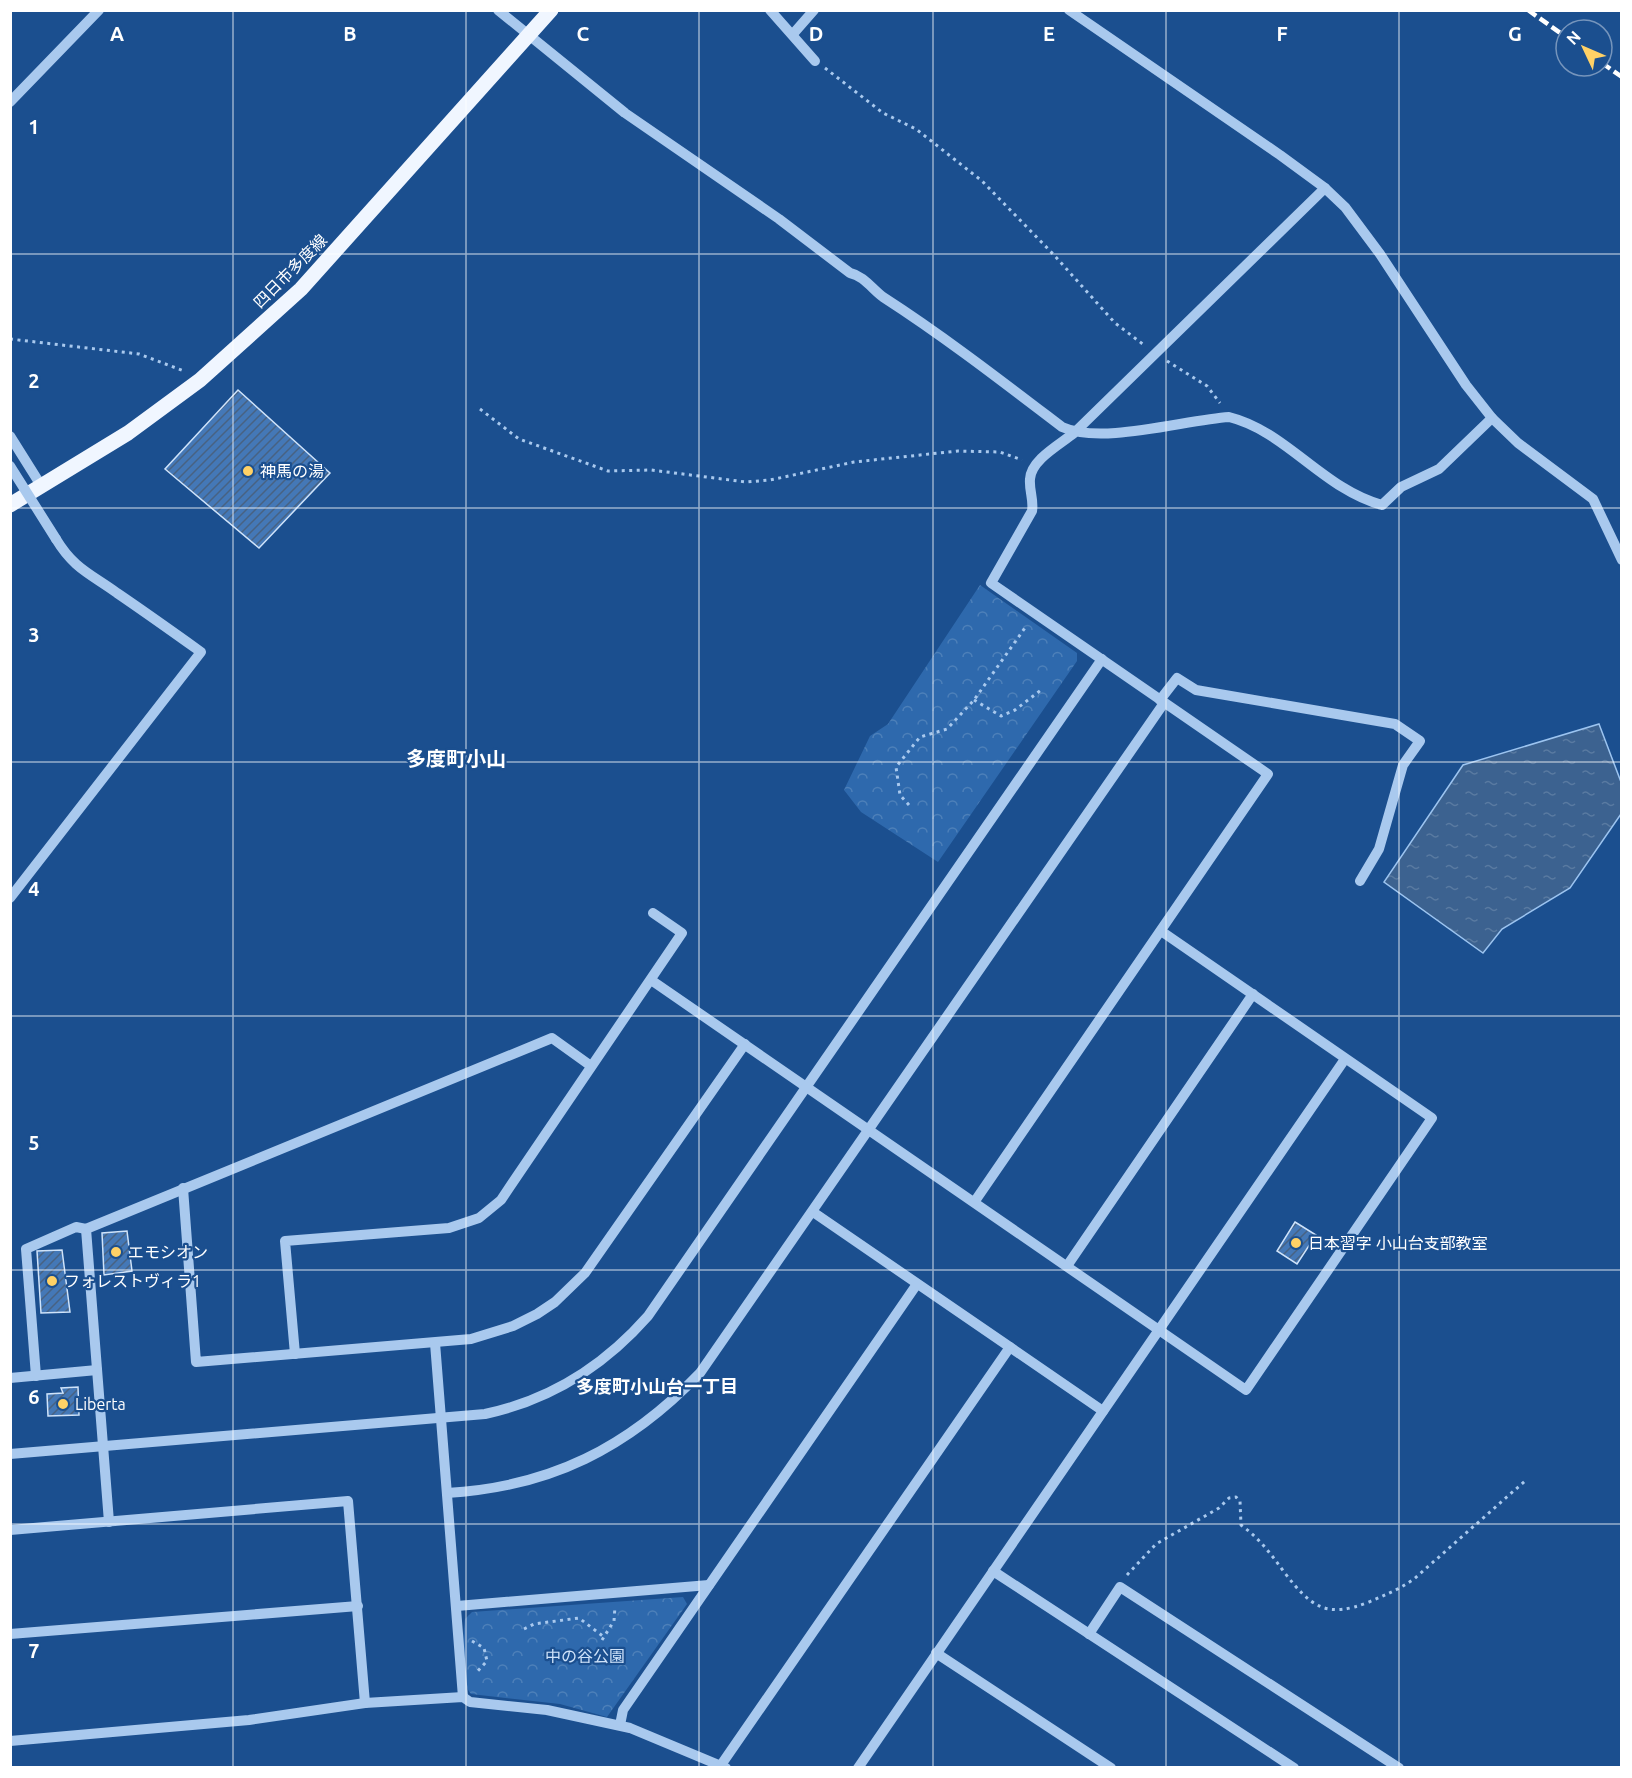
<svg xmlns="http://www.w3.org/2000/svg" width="1632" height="1778" font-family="Ubuntu,'Noto Sans JP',sans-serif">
<defs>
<pattern id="park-crowns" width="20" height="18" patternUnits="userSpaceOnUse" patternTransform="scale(1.5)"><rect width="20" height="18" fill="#2e69ad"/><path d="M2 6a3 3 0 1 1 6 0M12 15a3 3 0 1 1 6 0" fill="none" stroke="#4d80b9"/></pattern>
<pattern id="water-ripples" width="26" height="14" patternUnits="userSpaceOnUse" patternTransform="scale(1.5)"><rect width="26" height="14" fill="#3c6290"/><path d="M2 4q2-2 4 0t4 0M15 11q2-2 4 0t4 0" fill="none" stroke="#597aa1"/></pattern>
<pattern id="building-hatch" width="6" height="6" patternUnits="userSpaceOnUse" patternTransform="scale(1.5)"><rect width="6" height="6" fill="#4478b7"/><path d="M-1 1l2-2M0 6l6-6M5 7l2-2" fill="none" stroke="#486282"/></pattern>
</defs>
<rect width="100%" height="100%" fill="#1b4f8f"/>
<g fill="url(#park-crowns)">
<polygon points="980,585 1077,653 1077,661 938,862 861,812 844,790 870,736 888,724"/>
<path d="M683,1597L687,1604L607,1717L560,1704L471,1694C459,1680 463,1637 465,1619L472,1612Z"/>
</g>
<polygon fill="url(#water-ripples)" stroke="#9cc4f0" stroke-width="1.5" points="1599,724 1621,782 1621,814 1570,888 1502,929 1483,953 1384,882 1463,765"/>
<g fill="url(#building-hatch)" stroke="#cfe3fa" stroke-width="1.5">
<polygon points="238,390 330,473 259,548 165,469"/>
<polygon points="1295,1222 1316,1235 1297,1264 1277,1251"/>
<polygon points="127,1231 132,1271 104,1275 102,1233"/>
<polygon points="62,1250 70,1312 41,1313 37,1251"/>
<polygon points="78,1387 79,1415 48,1416 47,1394 63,1393 61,1388"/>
</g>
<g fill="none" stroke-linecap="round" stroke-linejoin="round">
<g stroke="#a9c9ee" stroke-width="3" stroke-dasharray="3 4.5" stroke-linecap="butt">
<polyline points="825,68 883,113 916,129 982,181 1054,255 1115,323 1144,345"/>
<polyline points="10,339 139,354 184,371"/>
<polyline points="1167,361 1207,386 1220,403"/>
<polyline points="480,409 519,439 608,471 651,470 746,482 770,480 854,462 958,451 1000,452 1022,460"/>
<polyline points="974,700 1001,716 1015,710 1041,690"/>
<polyline points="909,805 900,795 896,767 920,737 947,729 974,700 1027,625"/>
<path d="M1127,1575L1156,1544L1219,1508L1229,1498L1236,1497L1240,1501L1241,1525C1259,1538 1271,1554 1284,1572C1311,1607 1326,1619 1369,1602C1385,1595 1400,1589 1414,1579L1525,1481"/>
<polyline points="524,1629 534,1624 579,1618 604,1637"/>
<polyline points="602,1640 614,1621 615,1606"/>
<polyline points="472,1641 484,1648 487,1661 476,1673"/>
</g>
<g stroke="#a9c9ee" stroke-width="10">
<path d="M498,10L625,113L779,219L850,273C864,276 872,289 883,297C945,337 1003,382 1062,427C1102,445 1184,420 1229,417C1286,431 1323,489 1382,505L1401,487L1439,469L1492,418"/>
<polyline points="770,10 815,61"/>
<polyline points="1069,10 1280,155 1325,188 1345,207 1380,254 1466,385 1492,418 1518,443 1593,499 1622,560"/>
<polyline points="793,34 814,10"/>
<polyline points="10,102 99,10"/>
<polyline points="10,436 42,487"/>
<polyline points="1160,700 1177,678 1196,690 1395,724 1420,741 1403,765 1379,849 1360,881"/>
<path d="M10,898L201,652C173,632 145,612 117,593C91,574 74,569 56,539"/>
<polyline points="651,980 1246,1390 1432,1118 1161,931"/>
<polyline points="183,1188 196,1362 471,1339 513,1326 537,1314 555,1302 585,1273 745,1044"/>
<path d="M975,1201L1268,774L991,583L1032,511C1034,500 1029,491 1030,479C1031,460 1059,445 1074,433L1325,188"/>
<polyline points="813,1212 1103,1411"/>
<polyline points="1067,1266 1253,994"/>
<polyline points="435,1343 463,1697"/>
<polyline points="295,1354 285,1241 449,1228 479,1218 501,1200 509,1188 682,933 653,913"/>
<polyline points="36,1376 26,1249 76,1227 86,1229"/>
<polyline points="10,1378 97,1370"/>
<path d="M10,1454L485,1414C551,1400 604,1366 648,1316L1102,659"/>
<path d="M447,1493C550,1487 628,1448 700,1373L1164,703"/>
<polyline points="109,1522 86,1229 552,1038 591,1066"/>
<polyline points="10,1530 348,1501 365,1703"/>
<polyline points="993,1571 1294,1768"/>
<polyline points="457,1606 709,1585"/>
<polyline points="10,1634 358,1606"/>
<polyline points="1089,1634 1120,1587 1399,1768"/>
<polyline points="936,1653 1111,1768"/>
<polyline points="620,1725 623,1710 917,1284"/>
<polyline points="10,1741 249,1720 365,1703 463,1697 470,1702 547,1710 630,1728 726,1768"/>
<polyline points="721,1765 1010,1347"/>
<polyline points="858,1768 1345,1059"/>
</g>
<polyline stroke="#f0f6ff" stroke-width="15" points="10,505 128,433 200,380 301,289 551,10"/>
<g stroke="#fff" stroke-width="4.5" stroke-dasharray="10 4.5" stroke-linecap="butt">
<polyline points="1528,10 1566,37"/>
<polyline points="1602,63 1622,77"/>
</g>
<polyline stroke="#a9c9ee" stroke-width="10" points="10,466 56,539"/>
</g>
<path fill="none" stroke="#fff" stroke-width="1.5" stroke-opacity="0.55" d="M233,10V1768M466,10V1768M699,10V1768M933,10V1768M1166,10V1768M1399,10V1768M10,254H1622M10,508H1622M10,762H1622M10,1016H1622M10,1270H1622M10,1524H1622"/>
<g fill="#ffd166" stroke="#1b4f8f" stroke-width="2">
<circle cx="248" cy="471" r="6"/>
<circle cx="1296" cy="1243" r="6"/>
<circle cx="116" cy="1252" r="6"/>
<circle cx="52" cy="1281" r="6"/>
<circle cx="63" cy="1404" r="6"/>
</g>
<g text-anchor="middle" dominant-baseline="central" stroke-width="4.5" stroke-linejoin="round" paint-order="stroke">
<g font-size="16" fill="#fff" stroke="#1b4f8f">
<text transform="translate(290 271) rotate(-45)">四日市多度線</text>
</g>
<g font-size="16" fill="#fff" stroke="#1b4f8f" text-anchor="start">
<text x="260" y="471">神馬の湯</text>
<text x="1308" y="1243">日本習字 小山台支部教室</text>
<text x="128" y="1252">エモシオン</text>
<text x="64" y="1281">フォレストヴィラ1</text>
<text x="75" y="1404">Liberta</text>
</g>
<g font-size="16" fill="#cfe3fa" stroke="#1b4f8f">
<text x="585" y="1656">中の谷公園</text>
</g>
<g font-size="18" font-weight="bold" fill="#fff" stroke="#1b4f8f">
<text x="657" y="1386">多度町小山台一丁目</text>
</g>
<g font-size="20" font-weight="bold" fill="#fff" stroke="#1b4f8f">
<text x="456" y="758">多度町小山</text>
</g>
</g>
<g font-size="20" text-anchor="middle" font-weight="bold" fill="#fff" stroke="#1b4f8f" stroke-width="4.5" stroke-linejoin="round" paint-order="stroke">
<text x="117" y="41">A</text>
<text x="350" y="41">B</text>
<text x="583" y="41">C</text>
<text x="816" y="41">D</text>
<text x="1049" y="41">E</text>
<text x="1282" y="41">F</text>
<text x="1515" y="41">G</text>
<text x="34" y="134">1</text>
<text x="34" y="388">2</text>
<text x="34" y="642">3</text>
<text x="34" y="896">4</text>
<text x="34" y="1150">5</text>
<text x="34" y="1404">6</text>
<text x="34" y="1658">7</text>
</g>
<rect width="1632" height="1778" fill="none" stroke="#ffffff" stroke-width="24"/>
<g transform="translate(1584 48) rotate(314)"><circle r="28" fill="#1b4f8f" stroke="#7695bc" stroke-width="1.5"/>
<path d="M0-4.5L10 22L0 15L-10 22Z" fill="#ffd166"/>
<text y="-9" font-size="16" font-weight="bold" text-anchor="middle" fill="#ffffff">N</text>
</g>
</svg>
